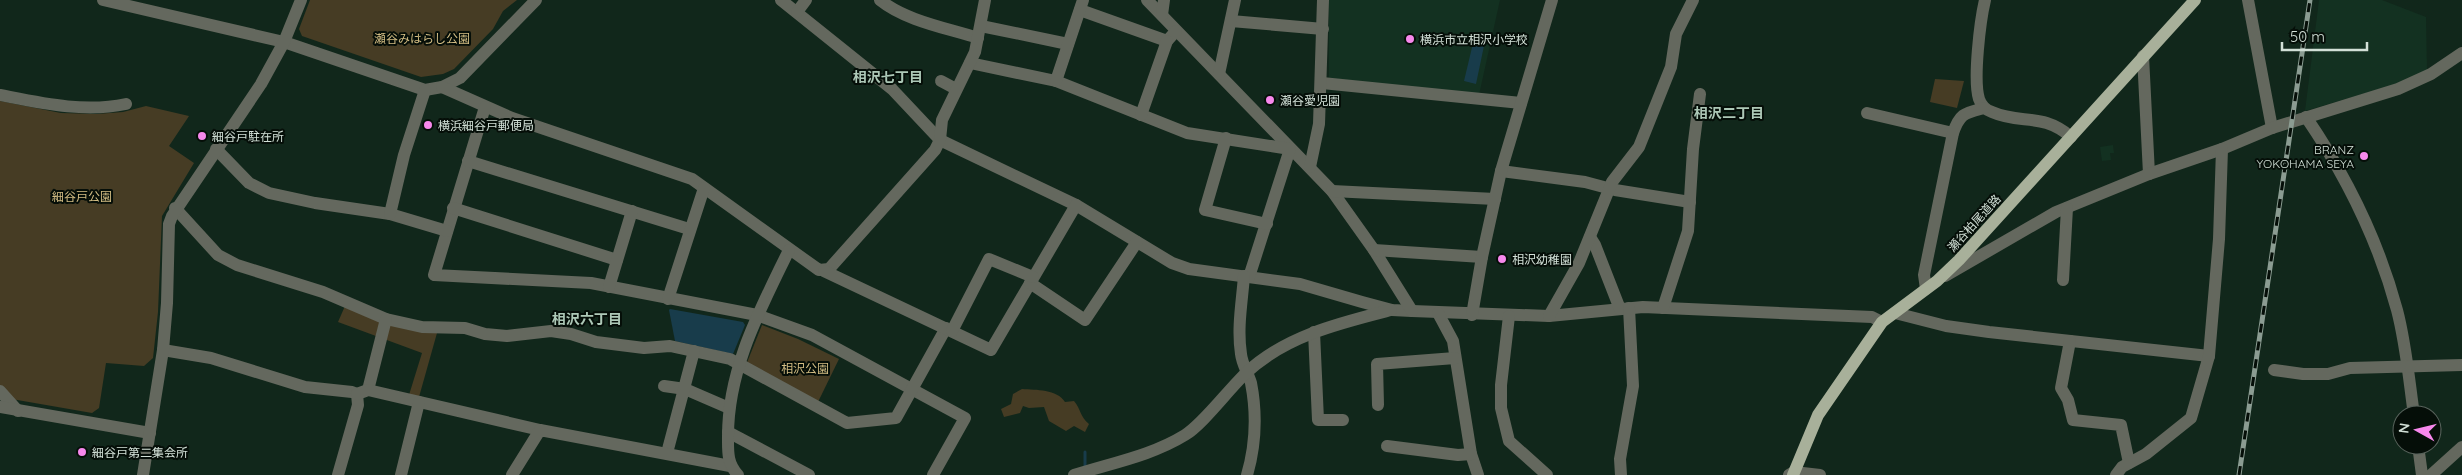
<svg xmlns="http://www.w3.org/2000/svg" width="2462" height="475" font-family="Quicksand,'Noto Sans JP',sans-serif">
<rect width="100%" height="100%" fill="#11271b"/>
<g fill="#133121">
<polygon points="1329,0 1500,0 1479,95 1329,78"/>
<polygon points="2319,0 2382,0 2426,17 2427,70 2400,83 2305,111"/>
<polygon points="2113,145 2114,153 2110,153 2111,160 2102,161 2100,147"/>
</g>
<g fill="#463c24">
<polygon points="310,0 517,0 503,11 493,29 454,69 443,74 421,77 302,36 299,29"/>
<polygon points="1935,79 1964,81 1957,108 1930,102"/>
<polygon points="0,101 61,113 97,114 123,112 146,106 189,116 169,146 194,163 162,216 158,312 153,358 144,366 106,363 99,408 92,413 0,397"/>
<polygon points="345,306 437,333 419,397 409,395 422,353 338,322"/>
<polygon points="762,325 798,339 839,359 818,402 746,365"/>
<path d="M1022,389C1036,390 1057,389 1065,402L1074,401C1081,409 1080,417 1089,424L1085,432L1074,426L1066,431L1049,421L1044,407L1029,408L1023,406L1020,413L1004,417L1001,409L1011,404L1013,394Z"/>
</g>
<g fill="#183c4b">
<polygon points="1474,39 1485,41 1476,84 1464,81"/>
<polygon points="670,309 743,322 745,325 733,354 675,341 669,310"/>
</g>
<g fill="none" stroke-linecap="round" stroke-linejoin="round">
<polyline stroke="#183c4b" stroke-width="3" points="1085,469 1085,452"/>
<g stroke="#64685e" stroke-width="12">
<polyline points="103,0 284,42 425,90 442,87 460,78 536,0"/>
<polyline points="781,0 892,89 940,140 1076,205 1172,263 1189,269 1300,284 1362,302 1392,310 1412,311 1549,316 1643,307 1872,317 1882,322"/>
<path d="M880,0C906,21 947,28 978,38"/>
<polyline points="1147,0 1332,191 1374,250 1412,311"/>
<path d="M1985,0C1980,21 1973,80 1979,99C1981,105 1986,110 1992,112C2021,125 2042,112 2071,137"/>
<polyline points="2248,0 2272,128"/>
<polyline points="1080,10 1167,41 1176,31"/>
<polyline points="797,12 806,0"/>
<polyline points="1162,15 1164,0"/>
<polyline points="1231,21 1323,29"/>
<polyline points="981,26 1068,44"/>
<polyline points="2143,56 2149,174"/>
<polyline points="970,63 1056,81 1187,133 1290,149 1249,277"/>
<polyline points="1219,74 1235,0"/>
<polyline points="941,81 956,89"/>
<polyline points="1056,81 1083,0"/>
<polyline points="1322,83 1521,103"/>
<polyline points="442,87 512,118 692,179 819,270 829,269 935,150 940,140 942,120 975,52 985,0"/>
<path d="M0,95C41,103 84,113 126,104"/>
<polyline points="485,107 434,275 591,283 757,315 812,335 965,418 933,475"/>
<polyline points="1867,113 1953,133"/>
<polyline points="1141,115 1167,41"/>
<path d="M2306,117C2347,177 2378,240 2397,310C2406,344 2409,380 2414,415"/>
<polyline points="1226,138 1205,210 1267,224"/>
<polyline points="216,149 249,183 269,193 315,203 390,214 447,231"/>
<polyline points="468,161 689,229"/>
<polyline points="1310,167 1319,124 1323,0"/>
<polyline points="1501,171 1585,182 1615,190 1690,202"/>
<polyline points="1332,191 1495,199"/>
<polyline points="175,208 218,255 237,265 323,292 386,319 422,327 465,328 485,334 507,336 551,331 571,334 596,342 644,348 670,346 730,359 847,423 896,418 946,328"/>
<polyline points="453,208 617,260"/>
<polyline points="390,214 404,155 425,90"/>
<polyline points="1590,237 1595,245 1620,309"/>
<polyline points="1374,250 1482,257"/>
<polyline points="824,271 991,350 1076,205"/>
<path d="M1244,276C1242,302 1237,328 1241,354C1242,364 1248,373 1251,383C1257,414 1256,444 1247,475"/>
<polyline points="1945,276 2056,212 2149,174 2222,149 2272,128 2398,89 2431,74 2462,53"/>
<polyline points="2063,280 2067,208"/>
<polyline points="1030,283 1085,320 1137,242"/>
<polyline points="609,287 632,211"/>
<path d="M1926,289L1924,275L1953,133C1960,113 1965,113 1984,108"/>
<polyline points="668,299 704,188"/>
<polyline points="1663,308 1688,231 1693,149 1700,94"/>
<polyline points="1438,313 1453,341 1471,454 1478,475"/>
<polyline points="1895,313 1946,326 1989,332 2209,356"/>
<polyline points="1472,315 1482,257 1501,171 1552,0"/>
<polyline points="1509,316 1501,385 1501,408 1509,441 1547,475"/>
<polyline points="1549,316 1579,263 1612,182 1639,147 1671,67 1676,34 1693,0"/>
<polyline points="952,331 989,259 1033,277"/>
<polyline points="1314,332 1318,420 1343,420"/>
<polyline points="2070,341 2061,388 2068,400 2073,420 2121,425 2129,463"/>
<polyline points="163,350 211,358 305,387 352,392 357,394 358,405 338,475"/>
<polyline points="2274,370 2303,374 2328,374 2350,368 2462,365"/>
<polyline points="664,386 685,389 729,408"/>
<polyline points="368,390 386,319"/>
<polyline points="0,391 18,411"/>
<polyline points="357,394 368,390 540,430"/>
<polyline points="1378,405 1377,364 1455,358"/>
<polyline points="0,407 150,433"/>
<polyline points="728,432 809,475"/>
<polyline points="2418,445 2422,475"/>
<polyline points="1387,446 1458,455 1471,454"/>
<polyline points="667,453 694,351"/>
<polyline points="143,475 163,350 167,303 169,224 172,216 261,84 284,42 301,0"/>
<polyline points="401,475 419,402"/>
<polyline points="512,475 540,430 730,466"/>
<path d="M738,475C727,463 728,452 728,436C728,368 760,310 789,250"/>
<path d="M1074,475C1111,463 1151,456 1185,435C1203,424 1228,390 1246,373C1285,336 1340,323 1391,310"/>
<polyline points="1621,475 1620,459 1633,386 1629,308"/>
<polyline points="1789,475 1794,472 1820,475"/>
<polyline points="2116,475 2122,467 2146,454 2191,418 2209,356 2219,239 2222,149"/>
<polyline points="2431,475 2462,447"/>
</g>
<polyline stroke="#a8b09a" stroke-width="12" points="1793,475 1818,415 1882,322 1937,281 1959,260 2195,0"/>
<g stroke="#8b9c92" stroke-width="5">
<polyline id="rail" points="2239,475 2310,0"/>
</g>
<use href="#rail" stroke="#050e08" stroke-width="3" stroke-dasharray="9" stroke-linecap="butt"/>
</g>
<g fill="#f788ec" stroke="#050e08" stroke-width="2">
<circle cx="1410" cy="39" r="5"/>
<circle cx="1270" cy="100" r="5"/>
<circle cx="428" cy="125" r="5"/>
<circle cx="202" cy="136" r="5"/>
<circle cx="2364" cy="156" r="5"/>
<circle cx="1502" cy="259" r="5"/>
<circle cx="82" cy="452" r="5"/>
</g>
<g text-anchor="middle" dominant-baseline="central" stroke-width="4" stroke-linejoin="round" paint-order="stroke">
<g font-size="12" fill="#d3bd84" stroke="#050e08">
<text x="422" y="38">瀬谷みはらし公園</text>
<text x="82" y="196">細谷戸公園</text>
<text x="805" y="368">相沢公園</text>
</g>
<g font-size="12" fill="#d2e0d7" stroke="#050e08" text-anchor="start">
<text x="1420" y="39">横浜市立相沢小学校</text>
<text x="1280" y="100">瀬谷愛児園</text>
<text x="438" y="125">横浜細谷戸郵便局</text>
<text x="212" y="136">細谷戸駐在所</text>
<text x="2354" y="149" text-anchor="end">BRANZ<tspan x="2354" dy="14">YOKOHAMA SEYA</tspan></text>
<text x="1512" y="259">相沢幼稚園</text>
<text x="92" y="452">細谷戸第二集会所</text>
</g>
<g font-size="12" fill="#d2e0d7" stroke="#050e08">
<text transform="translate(1974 223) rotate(-48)">瀬谷柏尾道路</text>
</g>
<g font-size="14" font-weight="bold" fill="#adc8b7" stroke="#050e08">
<text x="888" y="77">相沢七丁目</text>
<text x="1729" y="113">相沢二丁目</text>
<text x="587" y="319">相沢六丁目</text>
</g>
</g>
<g transform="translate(2417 430) rotate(278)"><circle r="24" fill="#050e08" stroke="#57625b"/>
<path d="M0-4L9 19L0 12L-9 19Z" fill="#f788ec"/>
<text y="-8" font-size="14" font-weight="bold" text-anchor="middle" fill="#d2e0d7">N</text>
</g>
<path d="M2282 42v8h85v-8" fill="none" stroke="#d2e0d7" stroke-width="2.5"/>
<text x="2290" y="42" font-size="15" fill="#d2e0d7" stroke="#050e08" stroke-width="4" paint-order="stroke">50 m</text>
</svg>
